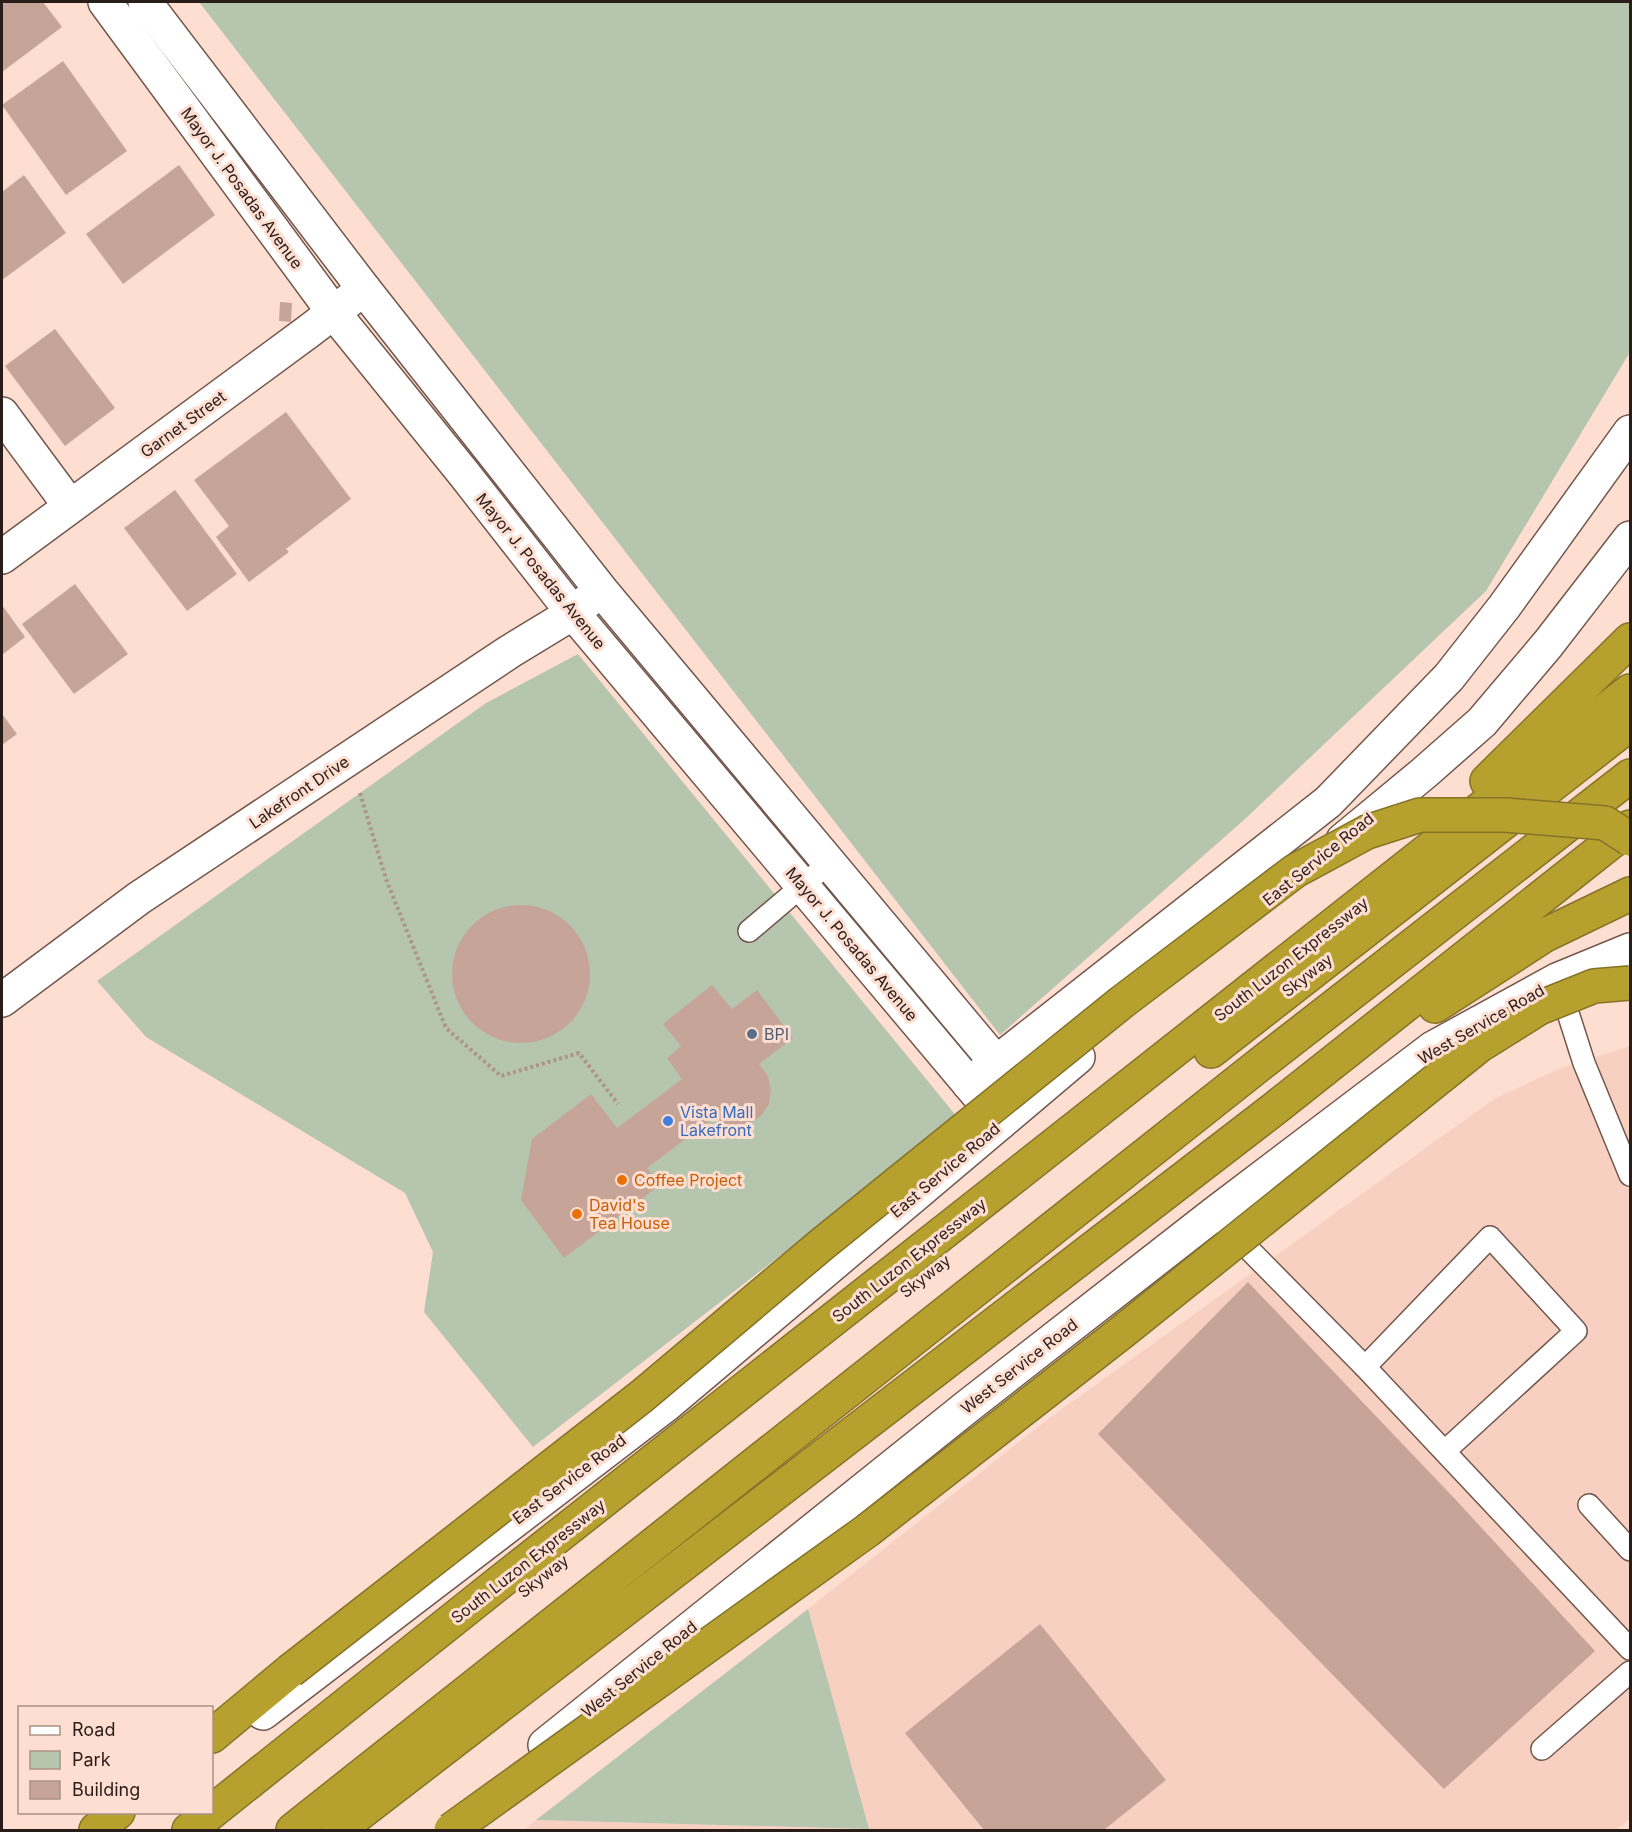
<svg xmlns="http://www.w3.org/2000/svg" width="1632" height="1832" font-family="Inter,sans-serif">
<rect width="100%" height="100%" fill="#feded1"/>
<polygon fill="#f8d0c1" points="1630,1046 1630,1819 1616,1830 524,1830 536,1820 868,1829 808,1609 1048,1419 1494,1099 1561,1068"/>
<g fill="#b6c5ae">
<polygon points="199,2 1630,2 1630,352 1486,591 1245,819 1000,1035"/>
<polygon points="578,654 958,1118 533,1447 424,1312 433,1252 405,1193 146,1037 97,981 486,703"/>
<polygon points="808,1609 869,1829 536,1820"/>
</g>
<g fill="#c6a598">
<polygon points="2,2 43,2 62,27 2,72"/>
<polygon points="63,61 127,151 66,195 2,105"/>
<polygon points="179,165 215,215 123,284 86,234"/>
<polygon points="24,175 66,233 2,280 2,192"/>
<polygon points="280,302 292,303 291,322 279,321"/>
<polygon points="55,329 115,408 65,446 5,366"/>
<polygon points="286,412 351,499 286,549 289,552 249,582 216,537 229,526 194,480"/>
<polygon points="175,490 237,574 187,611 124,528"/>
<polygon points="75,584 128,654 74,694 22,624"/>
<polygon points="2,605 25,637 2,655"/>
<polygon points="2,714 17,734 2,745"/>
<circle cx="521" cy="974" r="69"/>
<polygon points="712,985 732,1009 757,990 793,1038 759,1064 768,1076 771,1090 769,1104 761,1116 749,1124 735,1127 722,1124 712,1119 647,1168 660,1185 564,1258 521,1200 532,1139 591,1094 617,1128 682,1079 667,1058 681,1046 663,1024"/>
<polygon points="1248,1282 1455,1499 1595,1651 1444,1789 1098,1434"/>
<polygon points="1040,1624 1166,1780 1104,1830 984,1830 905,1733"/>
</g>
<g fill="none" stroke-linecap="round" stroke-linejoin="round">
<g stroke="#72574c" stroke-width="24">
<g id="service">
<polyline points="749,931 829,863"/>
<polyline points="1560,988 1584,1063 1630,1175"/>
<polyline points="1214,1214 1365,1367 1630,1649"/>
<polyline points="1365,1367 1490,1237 1576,1331 1445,1451"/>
<polyline points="1589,1505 1630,1550"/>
<polyline points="1542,1749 1630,1672"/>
</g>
</g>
<g stroke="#72574c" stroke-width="36">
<g id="minor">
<polyline points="2,414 70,506"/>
<polyline points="2,557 309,331 364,289"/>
<polyline points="969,1084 1328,802 1449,677 1504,607 1630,432"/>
</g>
</g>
<g stroke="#72574c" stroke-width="36">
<g id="tertiary">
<polyline points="105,2 334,313 465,475 573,613 1001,1122"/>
<polyline points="145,2 364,289 601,590 1015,1085"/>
<polyline points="2,1000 139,898 509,652 573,613 590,599"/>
</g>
</g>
<g stroke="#72574c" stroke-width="36">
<g id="secondary">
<polyline points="1343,840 1424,773 1482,722 1548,644 1630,538"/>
<polyline points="996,1063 1073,1049"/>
<polyline points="263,1713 666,1405 1078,1057"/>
<polyline points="545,1745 968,1406 1214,1214 1433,1048 1557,980 1630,950"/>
</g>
</g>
<g stroke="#857327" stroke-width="36">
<g id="motorway">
<polyline points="1487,781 1630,640"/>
<polyline points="1435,1006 1545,935 1630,894"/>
<polyline points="1211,1051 1630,724"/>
<polyline points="212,1736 290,1671"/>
<polyline points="96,1830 118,1812"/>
<polyline points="189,1830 500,1582 1630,691"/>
<polyline points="293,1830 1259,1065 1630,776"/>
<polyline points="338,1830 1274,1109 1630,827"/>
</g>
</g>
<polyline stroke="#ad958b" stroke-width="4" stroke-dasharray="3 3" stroke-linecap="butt" points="360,793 386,879 446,1028 501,1076 579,1053 618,1104"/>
<use href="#service" stroke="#fff" stroke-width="21"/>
<use href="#minor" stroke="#fff" stroke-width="33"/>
<use href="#tertiary" stroke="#fff" stroke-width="33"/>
<use href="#secondary" stroke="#fff" stroke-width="33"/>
<use href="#motorway" stroke="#b6a12e" stroke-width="33"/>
<g stroke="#857327" stroke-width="36" stroke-linecap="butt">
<g id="motorway-bridge">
<polyline points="290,1671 642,1396 821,1245 1122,1002 1295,871 1367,832 1420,815 1505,815 1605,823 1630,839"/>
<polyline points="451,1830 868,1530 1122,1332 1480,1045 1539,1008 1594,986 1630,983"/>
</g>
</g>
<use href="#motorway-bridge" stroke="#b6a12e" stroke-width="33"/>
</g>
<circle fill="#5c6f8a" stroke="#feded1" stroke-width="2" cx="752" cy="1034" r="6"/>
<circle fill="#3f7fe0" stroke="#feded1" stroke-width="2" cx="668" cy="1121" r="6"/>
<g fill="#e8710a" stroke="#feded1" stroke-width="2">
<circle cx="622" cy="1180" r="6"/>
<circle cx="577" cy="1214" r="6"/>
</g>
<g text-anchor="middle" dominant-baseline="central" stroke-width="6" stroke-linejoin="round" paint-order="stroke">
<g font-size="16" fill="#291d19" stroke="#feded1">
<text transform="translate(242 188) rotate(54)">Mayor J. Posadas Avenue</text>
<text transform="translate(183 424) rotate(-36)">Garnet Street</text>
<text transform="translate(541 571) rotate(51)">Mayor J. Posadas Avenue</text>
<text transform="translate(299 792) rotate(-34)">Lakefront Drive</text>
<text transform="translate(1318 859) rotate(-39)">East Service Road</text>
<text transform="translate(852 944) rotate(50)">Mayor J. Posadas Avenue</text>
<text transform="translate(1291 959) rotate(-38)">South Luzon Expressway</text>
<text transform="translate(1307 975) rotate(-38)">Skyway</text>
<text transform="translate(1481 1024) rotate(-30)">West Service Road</text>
<text transform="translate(945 1170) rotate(-40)">East Service Road</text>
<text transform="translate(909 1260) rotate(-38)">South Luzon Expressway</text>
<text transform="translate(925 1276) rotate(-38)">Skyway</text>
<text transform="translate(1019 1366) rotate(-38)">West Service Road</text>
<text transform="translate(569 1479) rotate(-37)">East Service Road</text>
<text transform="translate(528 1561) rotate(-38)">South Luzon Expressway</text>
<text transform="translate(543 1576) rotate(-38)">Skyway</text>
<text transform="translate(639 1669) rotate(-39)">West Service Road</text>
</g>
<g font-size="16" fill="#4e5e75" stroke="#feded1" text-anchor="start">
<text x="764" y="1034">BPI</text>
</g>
<g font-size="16" fill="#366cbe" stroke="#feded1" text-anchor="start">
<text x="680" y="1112">Vista Mall<tspan x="680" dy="18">Lakefront</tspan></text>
</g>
<g font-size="16" fill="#c56008" stroke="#feded1" text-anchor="start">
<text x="634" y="1180">Coffee Project</text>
<text x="589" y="1205">David's<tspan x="589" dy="18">Tea House</tspan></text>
</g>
</g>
<rect width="1632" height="1832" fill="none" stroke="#291d19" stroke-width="6"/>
<rect x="18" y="1706" width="195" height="108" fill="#feded1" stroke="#a99187" stroke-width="1.5"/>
<rect x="30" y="1726" width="30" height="9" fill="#ffffff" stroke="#a99187" stroke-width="1.5"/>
<text x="72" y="1736" font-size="18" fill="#291d19">Road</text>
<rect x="30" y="1751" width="30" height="18" fill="#b6c5ae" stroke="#a99187" stroke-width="1.5"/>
<text x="72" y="1766" font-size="18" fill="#291d19">Park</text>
<rect x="30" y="1781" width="30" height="18" fill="#c6a598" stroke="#a99187" stroke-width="1.5"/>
<text x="72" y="1796" font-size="18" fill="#291d19">Building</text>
</svg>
